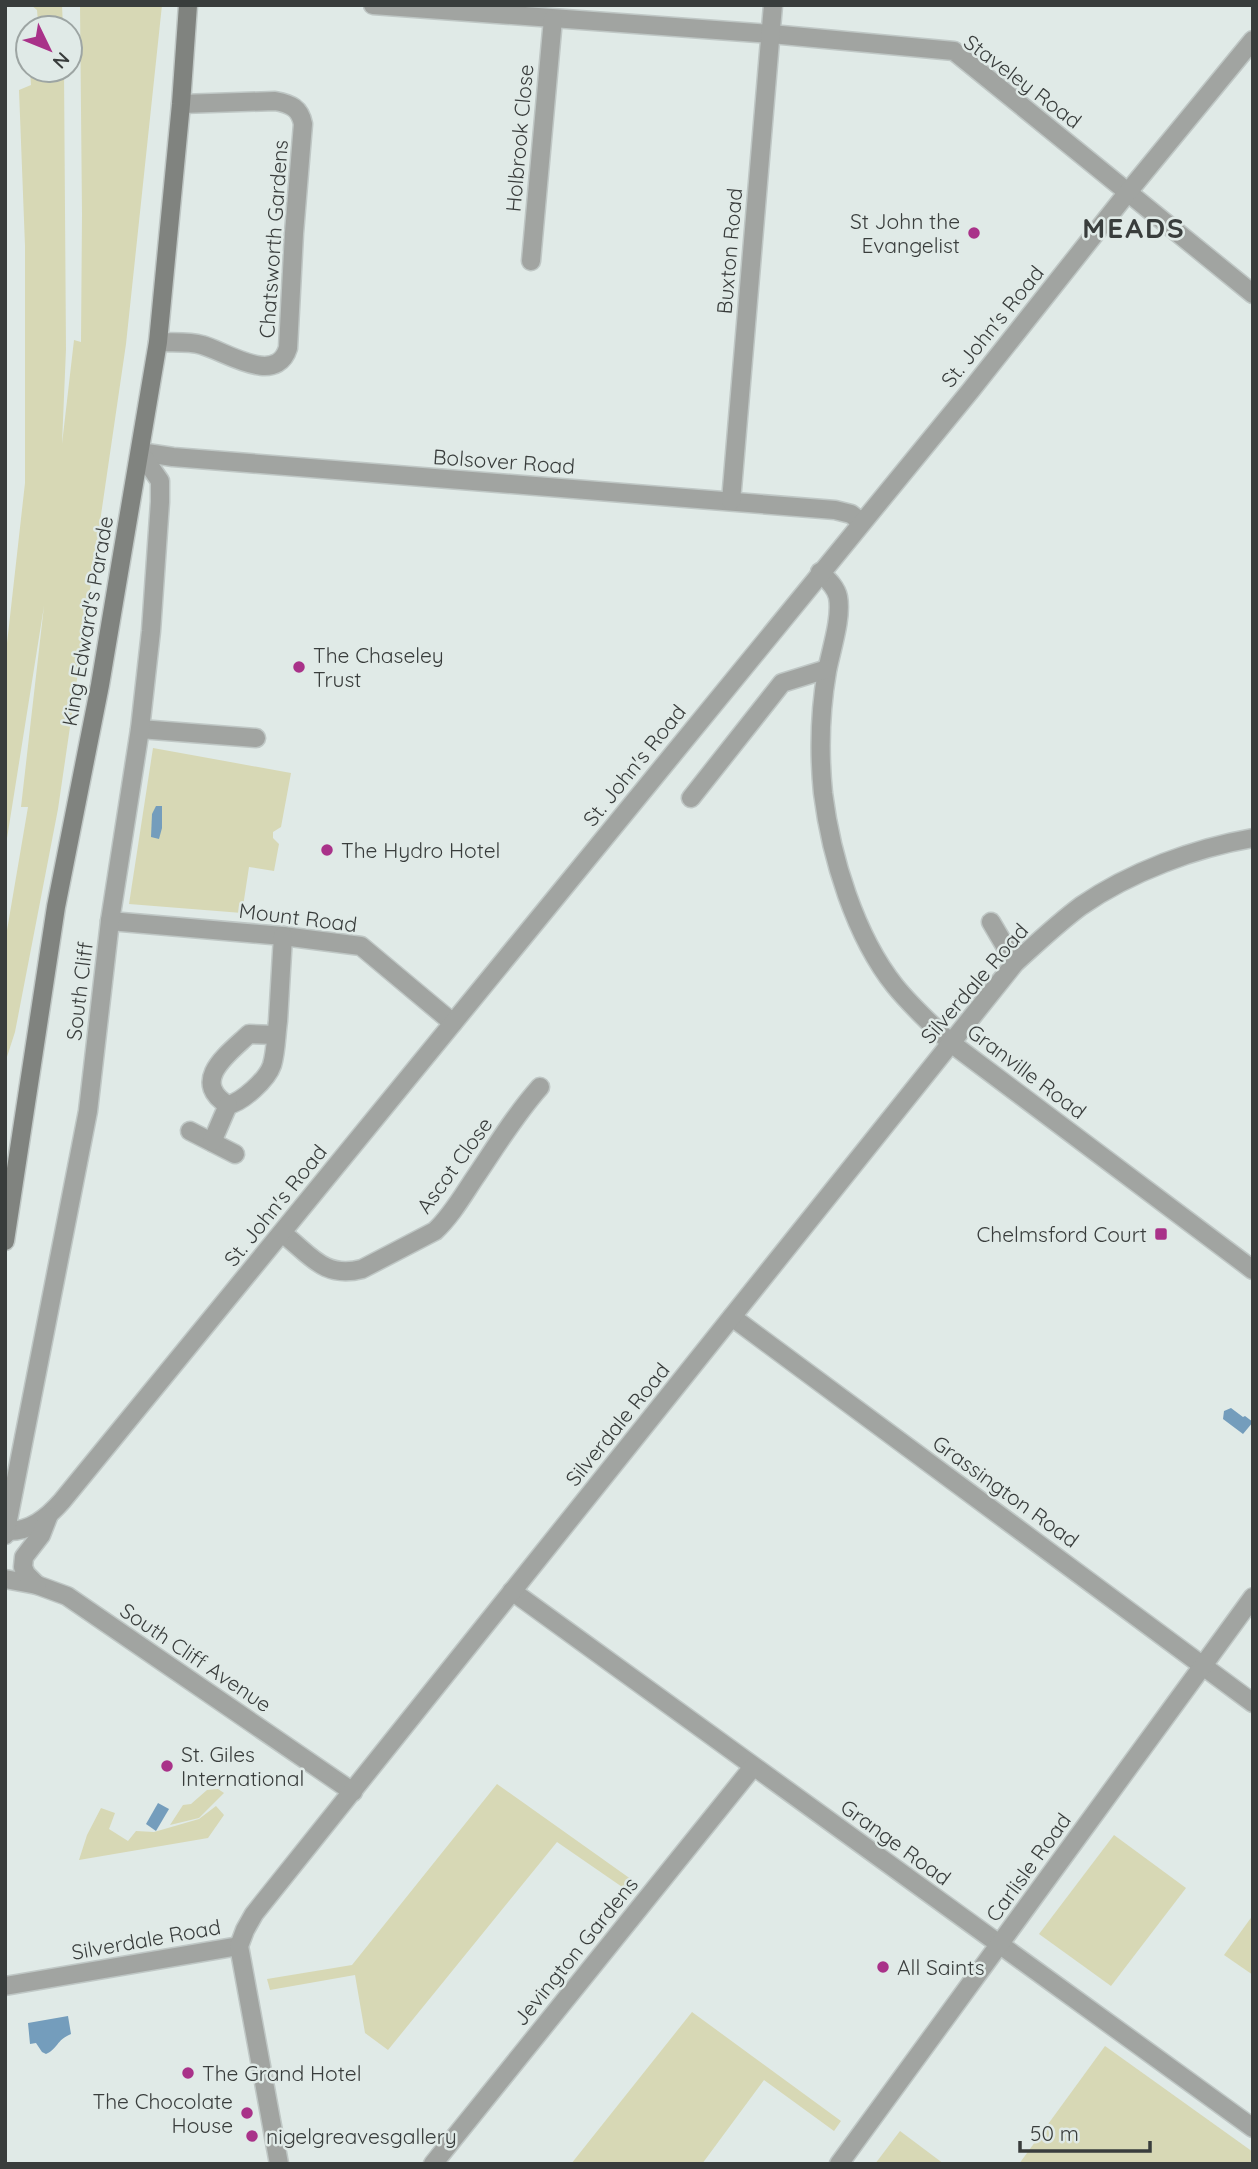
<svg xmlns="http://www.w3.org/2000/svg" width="1258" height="2169" font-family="Quicksand,sans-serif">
<rect width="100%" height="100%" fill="#e0eae7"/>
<g fill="#d7d8b5">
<polygon points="31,5 62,5 63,28 29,28 29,25 38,22 37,10"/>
<polygon points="80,5 162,5 126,344 58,809 15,1032 5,1063 5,942 28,807 21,807 44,606 5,851 5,661 25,483 25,246 19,90 31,85 30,70 64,70 66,349 62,444 74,340 81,342 82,214"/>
<polygon points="153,748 291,773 281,827 273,832 273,838 279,844 274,871 249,867 242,913 129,904"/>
<polygon points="497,1784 635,1882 628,1891 557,1842 388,2050 365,2033 355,1975 270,1990 267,1979 352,1965"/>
<polygon points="218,1789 224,1793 199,1818 170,1825 183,1805 191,1804 207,1790"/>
<polygon points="216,1806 224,1815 208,1838 79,1860 87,1835 101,1808 115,1813 109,1829 128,1841 136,1831 154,1832 199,1819"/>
<polygon points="1114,1835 1186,1888 1111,1986 1039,1934"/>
<polygon points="1253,1915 1253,1975 1224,1955"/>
<polygon points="692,2012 841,2121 834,2131 764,2080 702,2164 571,2164"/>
<polygon points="1105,2046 1253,2152 1253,2164 1019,2164"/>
<polygon points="900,2131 944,2164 875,2164"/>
</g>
<g fill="#749dbc">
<polygon points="156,806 162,806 162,828 159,839 151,837 152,814"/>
<polygon points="1231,1408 1243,1417 1245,1416 1253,1422 1243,1434 1223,1419 1224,1411"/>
<polygon points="158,1803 169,1809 156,1831 146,1824"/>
<path d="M68,2016L71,2034C56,2040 58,2049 46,2054L42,2052L36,2043L30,2044L28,2023Z"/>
</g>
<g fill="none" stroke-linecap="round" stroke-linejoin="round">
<g stroke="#bfc7c5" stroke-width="21">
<g id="minor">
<polyline points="373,5 771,34 954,51 1253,294"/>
<polyline points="531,261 553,19"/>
<path d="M158,342C172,343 188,341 202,345C225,351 276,387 288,348L294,233L303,124C300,108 291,104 275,101L181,104"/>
<polyline points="140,452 173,457 835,510 851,514 861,522"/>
<polyline points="731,501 773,5"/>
<path d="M820,572C827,579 836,587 838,597C842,618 831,650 827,671C820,711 819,753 823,793C831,857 855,936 895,986C912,1007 931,1024 951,1043L1253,1270"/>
<polyline points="140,729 256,738"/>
<polyline points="691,798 782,683 827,669"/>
<polyline points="110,921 283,936 361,946 453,1023"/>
<polyline points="991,922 1015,963"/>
<path d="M276,1035L249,1034C229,1053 189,1081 228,1105C242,1102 267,1080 272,1065C276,1052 276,1035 278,1021L283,936"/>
<polyline points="190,1131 235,1154"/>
<polyline points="212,1142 228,1105"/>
<path d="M282,1233C310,1254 323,1279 362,1269L435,1231C451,1216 462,1197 474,1179C495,1148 515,1115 540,1087"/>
<polyline points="732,1317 1253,1703"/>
<path d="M6,1531C30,1532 47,1518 62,1501L971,390L1128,192L1253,40"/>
<polyline points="5,1535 88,1111 110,921 140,729 151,631 160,502 160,481 140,452"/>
<polyline points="5,1579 37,1585 67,1596 353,1792"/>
<polyline points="37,1585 26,1574 23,1567 24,1557 41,1535 48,1517"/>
<polyline points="512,1591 1253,2128"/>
<polyline points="5,1986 239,1946"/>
<path d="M279,2164L239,1946L245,1930L254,1914L1015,963C1037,943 1058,923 1081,906C1130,872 1195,848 1253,838"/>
<polyline points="433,2164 753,1767"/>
</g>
</g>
<g stroke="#bfc7c5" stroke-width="21">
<polyline id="tertiary" points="839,2164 1253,1597"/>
</g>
<g stroke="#bfc7c5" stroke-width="21">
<polyline id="secondary" points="5,1241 56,907 100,685 158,342 181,104 188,5"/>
</g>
<use href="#minor" stroke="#a1a4a1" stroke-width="18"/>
<use href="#tertiary" stroke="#a1a4a1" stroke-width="18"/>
<use href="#secondary" stroke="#80837f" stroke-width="18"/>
</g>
<g fill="#a93289" stroke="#e0eae7" stroke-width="2.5">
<circle cx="974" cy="233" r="7"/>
<circle cx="299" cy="667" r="7"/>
<circle cx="327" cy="850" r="7"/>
<rect x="1154" y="1227" width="14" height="14" rx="3.5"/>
<circle cx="167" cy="1766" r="7"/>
<circle cx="883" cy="1967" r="7"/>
<circle cx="188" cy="2073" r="7"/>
<circle cx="247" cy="2113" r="7"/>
<circle cx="252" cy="2136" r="7"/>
</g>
<g text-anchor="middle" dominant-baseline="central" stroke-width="5" stroke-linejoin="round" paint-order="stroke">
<g font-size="21" fill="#393d3c" stroke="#e0eae7">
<text transform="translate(1023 81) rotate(37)">Staveley Road</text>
<text transform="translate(519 138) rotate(-85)">Holbrook Close</text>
<text transform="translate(273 239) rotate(-86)">Chatsworth Gardens</text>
<text transform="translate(729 251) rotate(-85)">Buxton Road</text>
<text transform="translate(992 326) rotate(-51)">St. John's Road</text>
<text transform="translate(504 461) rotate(4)">Bolsover Road</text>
<text transform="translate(87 621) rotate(-80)">King Edward's Parade</text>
<text transform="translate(634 765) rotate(-51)">St. John's Road</text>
<text transform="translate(298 917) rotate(7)">Mount Road</text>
<text transform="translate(974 983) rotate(-49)">Silverdale Road</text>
<text transform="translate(79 991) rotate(-83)">South Cliff</text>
<text transform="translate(1027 1071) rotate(37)">Granville Road</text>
<text transform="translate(454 1165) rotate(-54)">Ascot Close</text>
<text transform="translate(275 1205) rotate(-51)">St. John's Road</text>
<text transform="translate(617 1424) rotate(-51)">Silverdale Road</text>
<text transform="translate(1006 1491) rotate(36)">Grassington Road</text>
<text transform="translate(196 1657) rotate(34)">South Cliff Avenue</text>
<text transform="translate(896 1842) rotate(36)">Grange Road</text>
<text transform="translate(1028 1867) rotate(-54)">Carlisle Road</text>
<text transform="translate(146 1939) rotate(-10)">Silverdale Road</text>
<text transform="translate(575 1951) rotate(-51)">Jevington Gardens</text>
</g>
<g font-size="21" fill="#393d3c" stroke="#e0eae7" text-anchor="start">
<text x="960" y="221" text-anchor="end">St John the<tspan x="960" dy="24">Evangelist</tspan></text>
<text x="313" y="655">The Chaseley<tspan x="313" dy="24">Trust</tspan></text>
<text x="341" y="850">The Hydro Hotel</text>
<text x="1147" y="1234" text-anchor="end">Chelmsford Court</text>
<text x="181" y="1754">St. Giles<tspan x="181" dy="24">International</tspan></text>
<text x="897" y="1967">All Saints</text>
<text x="202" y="2073">The Grand Hotel</text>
<text x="233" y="2101" text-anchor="end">The Chocolate<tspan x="233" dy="24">House</tspan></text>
<text x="266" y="2136">nigelgreavesgallery</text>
</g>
<g font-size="28" font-weight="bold" letter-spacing="2" fill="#393d3c" stroke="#e0eae7">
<text x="1134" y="227">MEADS</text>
</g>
</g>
<rect width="1258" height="2169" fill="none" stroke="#393d3c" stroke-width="14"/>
<g transform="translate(49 49) rotate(133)"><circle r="33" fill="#e0eae7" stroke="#9da5a3" stroke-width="2"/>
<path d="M0-5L12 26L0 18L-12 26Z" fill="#a93289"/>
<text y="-10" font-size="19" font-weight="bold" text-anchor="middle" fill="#393d3c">N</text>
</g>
<path d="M1020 2141v10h130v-10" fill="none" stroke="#393d3c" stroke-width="3.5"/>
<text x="1030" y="2141" font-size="21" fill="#393d3c" stroke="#e0eae7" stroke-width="5" paint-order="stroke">50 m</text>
</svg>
